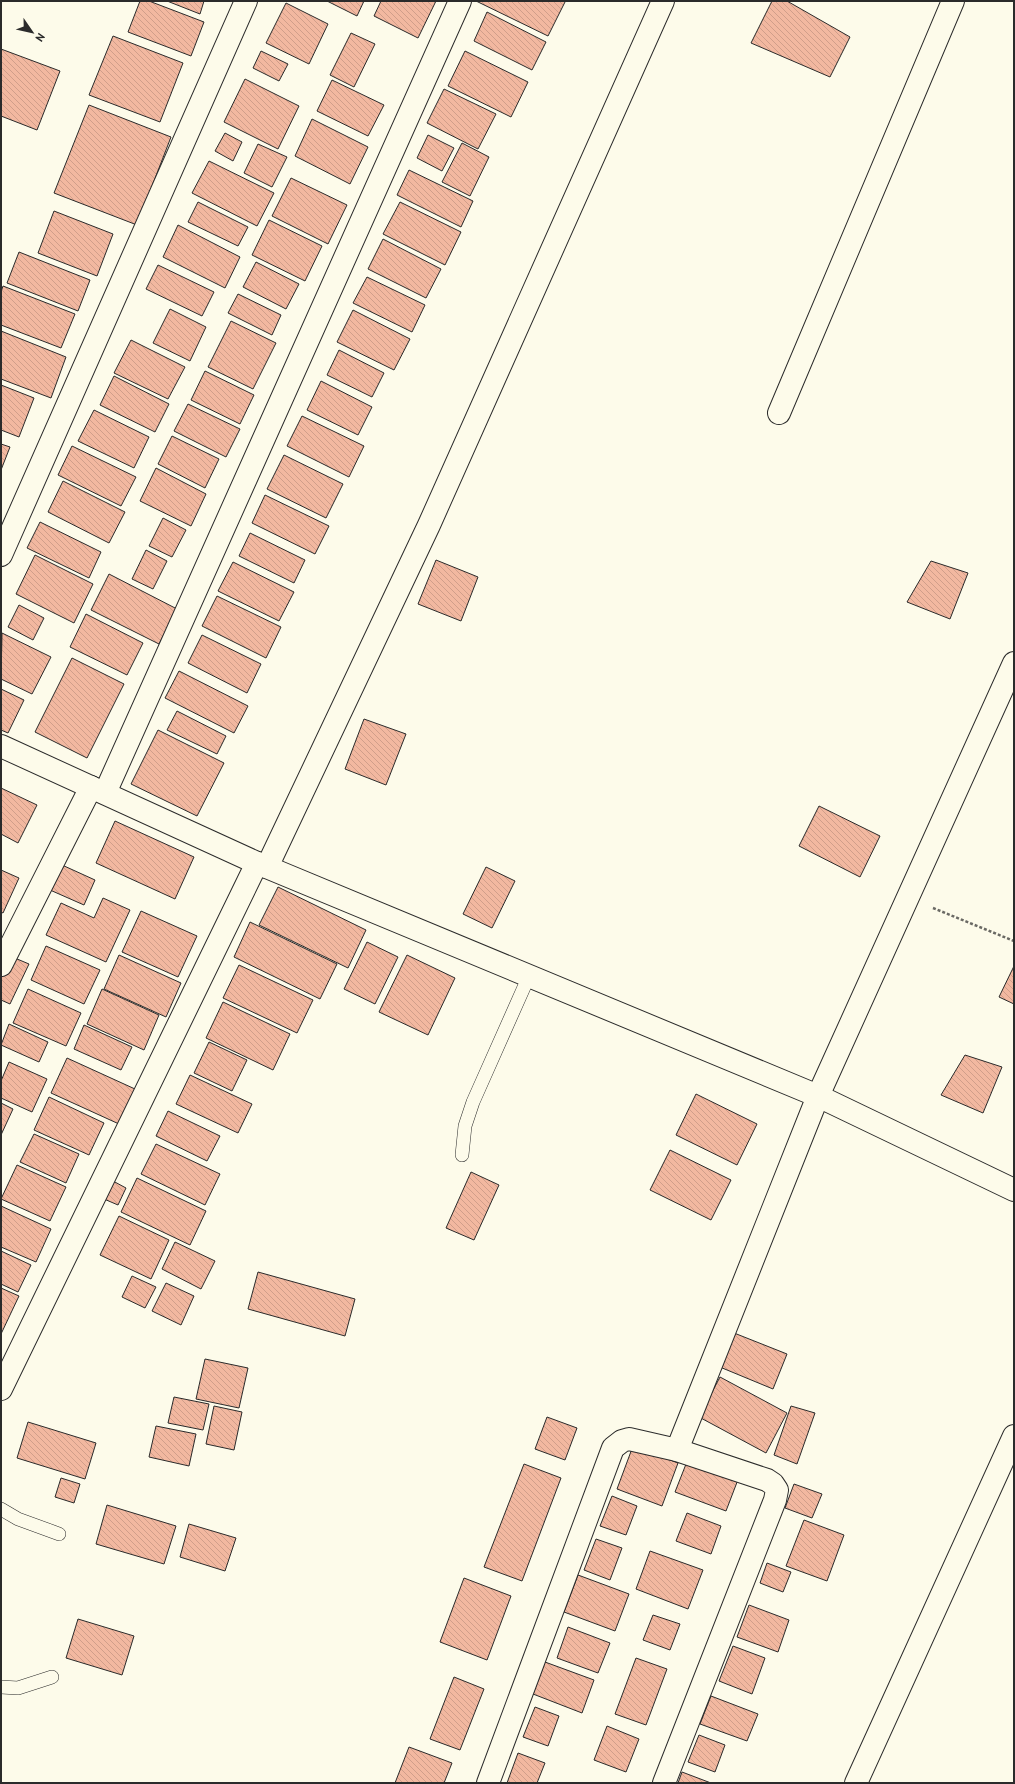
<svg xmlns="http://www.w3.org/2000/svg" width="1015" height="1784" font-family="'PT Sans',sans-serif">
<defs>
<pattern id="building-back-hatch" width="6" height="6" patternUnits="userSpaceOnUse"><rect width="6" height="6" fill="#f2b8a0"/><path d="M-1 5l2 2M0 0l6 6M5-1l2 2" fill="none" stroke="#d09e8a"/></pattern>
</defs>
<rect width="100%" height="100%" fill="#fdfbea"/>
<g fill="url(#building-back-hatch)" stroke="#2b2b2b">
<polygon points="140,1 149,1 204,22 191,56 128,32"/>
<polygon points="167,1 204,1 200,14"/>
<polygon points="327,1 364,1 357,16"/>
<polygon points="381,1 436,1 418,38 374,16"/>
<polygon points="476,1 564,1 565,2 548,36"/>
<polygon points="772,1 787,1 850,37 830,77 751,43"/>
<polygon points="286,3 328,24 309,64 266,43"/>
<polygon points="487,12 546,42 532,70 474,41"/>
<polygon points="351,33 375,44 354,87 330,75"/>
<polygon points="113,36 183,63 160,122 89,95"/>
<polygon points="1,49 60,71 37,130 1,116"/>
<polygon points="261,51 288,64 279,81 253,68"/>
<polygon points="465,51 528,82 511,117 448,86"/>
<polygon points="245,79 299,106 278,149 224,122"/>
<polygon points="332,80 384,105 368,136 317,111"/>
<polygon points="444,89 496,114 478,149 427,123"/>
<polygon points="89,105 171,137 137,225 54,193"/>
<polygon points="312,119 368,147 350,184 295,156"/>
<polygon points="225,133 242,142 233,161 215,151"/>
<polygon points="428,135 454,148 442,171 417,158"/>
<polygon points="462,143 489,157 470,196 442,182"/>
<polygon points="258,144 287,157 272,187 244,173"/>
<polygon points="209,161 274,193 257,226 192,193"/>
<polygon points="409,170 473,201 461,227 397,195"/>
<polygon points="291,178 347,205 328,244 272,216"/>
<polygon points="198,202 248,227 238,246 188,222"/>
<polygon points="400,202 461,232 445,265 383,234"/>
<polygon points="54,211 113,234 97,276 38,253"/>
<polygon points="269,220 322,246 305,281 252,255"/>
<polygon points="178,225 240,257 225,288 163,257"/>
<polygon points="383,239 441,269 426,298 368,269"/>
<polygon points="19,252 90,280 78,311 7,283"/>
<polygon points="256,262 299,284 286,309 243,287"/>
<polygon points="158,265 214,292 202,316 146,289"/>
<polygon points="367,277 425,305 412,332 353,303"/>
<polygon points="3,286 75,314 61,348 1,325 1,292"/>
<polygon points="238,294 281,315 272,335 228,313"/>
<polygon points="170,309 206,327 190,361 153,343"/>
<polygon points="353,310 410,339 394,370 337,342"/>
<polygon points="231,321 276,343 253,389 208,367"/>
<polygon points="1,331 66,357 51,398 1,379"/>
<polygon points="131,340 185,367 168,399 114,373"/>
<polygon points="339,350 384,373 372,397 327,375"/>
<polygon points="205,371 254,395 240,424 191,400"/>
<polygon points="114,376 169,404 155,432 100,405"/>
<polygon points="321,381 372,407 358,435 307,410"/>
<polygon points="1,385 34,398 19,437 1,430"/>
<polygon points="188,404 240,429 226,457 174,431"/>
<polygon points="94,410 149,437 134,468 78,441"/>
<polygon points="302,416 364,446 349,477 287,446"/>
<polygon points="172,436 219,459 205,488 158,464"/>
<polygon points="1,444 10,447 1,470"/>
<polygon points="72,446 136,477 121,506 58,475"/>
<polygon points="284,455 343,484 326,518 267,489"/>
<polygon points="156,468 206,494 191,526 140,501"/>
<polygon points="63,481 125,512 109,543 48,512"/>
<polygon points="265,495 329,526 315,554 252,523"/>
<polygon points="163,518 186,530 172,557 149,546"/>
<polygon points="40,522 101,552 89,578 27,548"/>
<polygon points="250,533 305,560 294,583 239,556"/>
<polygon points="146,550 167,561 153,589 132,579"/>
<polygon points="35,555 93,584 74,623 16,594"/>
<polygon points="436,560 478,577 461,621 418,604"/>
<polygon points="931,561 968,573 950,619 907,602"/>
<polygon points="233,562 294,592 279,621 218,591"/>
<polygon points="109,574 177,609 159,644 91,610"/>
<polygon points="217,596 281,627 266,658 202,626"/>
<polygon points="19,605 44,618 33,640 8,627"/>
<polygon points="86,614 143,643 127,675 70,647"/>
<polygon points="2,633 51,657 32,694 1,679"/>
<polygon points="202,635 261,664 247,693 188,663"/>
<polygon points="72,658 124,684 87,758 35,732"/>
<polygon points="179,671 248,706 234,733 165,698"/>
<polygon points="1,689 24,700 8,733 1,730"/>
<polygon points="177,711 226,736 217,754 167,730"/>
<polygon points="364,719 406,734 386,785 345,769"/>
<polygon points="158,730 224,763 197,816 131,784"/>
<polygon points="1,788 37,805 18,843 1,834"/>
<polygon points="819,806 880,836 860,877 799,846"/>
<polygon points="115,821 194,857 175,899 96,863"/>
<polygon points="62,865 95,880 84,905 50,890"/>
<polygon points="486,867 515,881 492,928 463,914"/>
<polygon points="1,870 19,878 3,913 1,912"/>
<polygon points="278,887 366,930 348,968 259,925"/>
<polygon points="103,898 130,910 106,962 46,935 61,903 94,918"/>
<polygon points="141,911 197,936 178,977 122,952"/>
<polygon points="250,922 337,964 320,999 234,957"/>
<polygon points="367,942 398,957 375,1004 344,989"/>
<polygon points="46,946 100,970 84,1004 31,980"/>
<polygon points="119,955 181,983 166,1017 104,989"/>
<polygon points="407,955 455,978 428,1035 379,1012"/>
<polygon points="10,956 29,964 10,1004 1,1000 1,976"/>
<polygon points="239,965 313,1000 297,1033 223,998"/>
<polygon points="1014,966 1014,1004 999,997"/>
<polygon points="28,989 81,1013 66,1046 13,1023"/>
<polygon points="102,989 159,1015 144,1050 87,1024"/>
<polygon points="223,1002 290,1034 273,1070 206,1038"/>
<polygon points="9,1024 48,1042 39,1062 1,1045"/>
<polygon points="84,1025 132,1047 121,1070 74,1049"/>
<polygon points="209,1042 247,1060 232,1091 194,1073"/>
<polygon points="965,1055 1002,1067 983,1113 941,1095"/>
<polygon points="67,1058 135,1089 119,1124 51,1093"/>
<polygon points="9,1062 47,1079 32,1112 1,1098 1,1081"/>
<polygon points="190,1075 252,1104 238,1133 176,1104"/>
<polygon points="696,1094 757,1124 737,1165 676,1135"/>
<polygon points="49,1097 104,1123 89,1155 34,1130"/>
<polygon points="1,1103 13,1109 1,1135"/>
<polygon points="168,1111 220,1136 207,1161 156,1136"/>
<polygon points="34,1134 79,1154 66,1183 20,1162"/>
<polygon points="156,1144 220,1174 205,1205 141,1174"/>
<polygon points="670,1150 731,1180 711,1220 650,1190"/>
<polygon points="17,1165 66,1187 50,1221 1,1199"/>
<polygon points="471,1172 499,1185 474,1240 446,1228"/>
<polygon points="137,1178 206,1211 190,1245 121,1212"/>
<polygon points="113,1181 126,1188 118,1205 104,1199"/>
<polygon points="1,1206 51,1229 36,1262 1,1247"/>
<polygon points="119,1216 169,1240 151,1279 100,1255"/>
<polygon points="175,1242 215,1261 201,1289 162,1269"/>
<polygon points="1,1251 31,1265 18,1292 1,1284"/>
<polygon points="258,1272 355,1299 345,1336 248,1309"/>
<polygon points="132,1276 156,1287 145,1308 122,1297"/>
<polygon points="166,1283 194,1296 181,1325 152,1311"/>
<polygon points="1,1288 19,1296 1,1334"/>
<polygon points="729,1331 787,1354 773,1389 715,1365"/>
<polygon points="205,1359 248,1368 239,1408 196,1399"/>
<polygon points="720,1377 787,1413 766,1453 699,1417"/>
<polygon points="174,1397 209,1404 203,1430 168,1423"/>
<polygon points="214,1406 242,1412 234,1450 206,1444"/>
<polygon points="791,1406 815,1413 797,1464 774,1455"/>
<polygon points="547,1417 577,1428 565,1460 535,1449"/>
<polygon points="28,1422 96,1443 85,1479 17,1458"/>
<polygon points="156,1426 196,1434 189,1466 149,1457"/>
<polygon points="633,1446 678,1463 662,1506 617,1489"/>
<polygon points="688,1459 739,1477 726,1511 675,1492"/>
<polygon points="524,1464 561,1478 522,1581 484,1567"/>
<polygon points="61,1478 80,1484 74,1503 55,1497"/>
<polygon points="794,1484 822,1494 812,1518 785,1508"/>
<polygon points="612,1496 637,1506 626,1535 600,1526"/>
<polygon points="107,1505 176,1526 164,1564 96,1544"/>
<polygon points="687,1513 721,1526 711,1554 676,1541"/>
<polygon points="804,1520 844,1535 827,1581 786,1566"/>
<polygon points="189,1524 236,1538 225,1571 180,1557"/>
<polygon points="596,1539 622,1548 610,1580 584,1570"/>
<polygon points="650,1551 703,1570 688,1609 636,1589"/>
<polygon points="767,1563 791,1572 783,1592 760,1583"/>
<polygon points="578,1575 629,1594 615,1631 564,1612"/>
<polygon points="464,1578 511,1596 487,1660 440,1642"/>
<polygon points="749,1605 789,1620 778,1652 737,1637"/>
<polygon points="653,1615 680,1624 670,1650 643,1640"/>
<polygon points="78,1619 134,1636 122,1675 66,1658"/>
<polygon points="568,1627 610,1643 598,1673 557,1658"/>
<polygon points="733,1646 765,1658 752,1694 719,1681"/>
<polygon points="636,1658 667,1669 646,1725 615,1714"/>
<polygon points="545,1662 594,1680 582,1713 533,1694"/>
<polygon points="454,1677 484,1689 460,1750 430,1739"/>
<polygon points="711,1696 758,1714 747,1741 700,1724"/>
<polygon points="535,1707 559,1716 548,1746 523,1737"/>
<polygon points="607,1726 639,1739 626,1772 594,1760"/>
<polygon points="699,1735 725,1745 715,1772 688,1762"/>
<polygon points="409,1747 452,1763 444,1783 395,1783"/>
<polygon points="518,1753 545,1763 537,1783 507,1783"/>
<polygon points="682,1772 711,1783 678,1783"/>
</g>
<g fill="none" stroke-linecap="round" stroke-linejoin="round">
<g stroke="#2b2b2b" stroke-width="14">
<g id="lane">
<polyline points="462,1155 465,1126 473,1102 529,976"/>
<polyline points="1,1509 18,1519 59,1534"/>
<polyline points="1,1687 18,1688 52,1677"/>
</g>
</g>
<g stroke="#2b2b2b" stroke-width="24">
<g id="street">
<polyline points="779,413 953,1"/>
<polyline points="1,555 246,1"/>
<polyline points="1,746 257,863 818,1096 1014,1190"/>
<polyline points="105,793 460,1"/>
<polyline points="267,867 429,525 663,1"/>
<polyline points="1,965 91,787"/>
<polyline points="1,1389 257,863"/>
<polyline points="677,1450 818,1096 1014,663"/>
<polyline points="488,1783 613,1448 622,1441 629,1439 677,1450 767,1480 773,1484 777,1490 775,1500 664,1783"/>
<polyline points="856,1783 1014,1436"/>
</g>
</g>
<polyline stroke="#6a6964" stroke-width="2.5" stroke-dasharray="3 2" stroke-linecap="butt" points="933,908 1014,941"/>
<use href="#lane" stroke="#fdfbea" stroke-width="13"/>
<use href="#street" stroke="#fdfbea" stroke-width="22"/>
</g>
<rect width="1015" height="1784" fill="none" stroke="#2b2b2b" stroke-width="4"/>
<g transform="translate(32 32) rotate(124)" stroke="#fdfbea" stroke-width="3" paint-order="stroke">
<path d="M0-3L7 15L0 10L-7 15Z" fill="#2b2b2b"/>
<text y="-6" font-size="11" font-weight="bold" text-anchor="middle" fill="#2b2b2b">N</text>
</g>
</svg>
